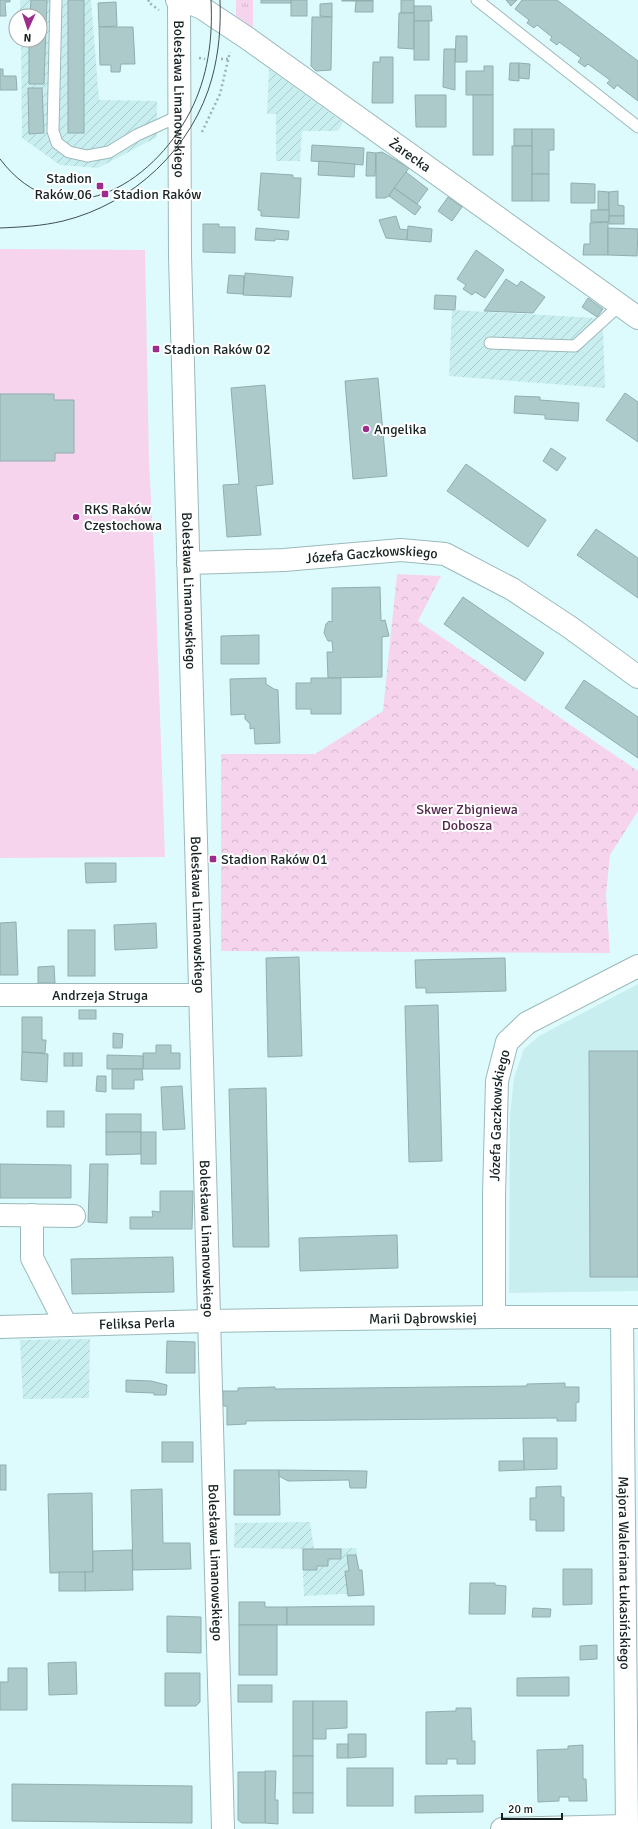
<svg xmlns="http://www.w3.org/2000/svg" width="638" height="1829" font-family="Signika,sans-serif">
<defs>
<pattern id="industrial-furrows" width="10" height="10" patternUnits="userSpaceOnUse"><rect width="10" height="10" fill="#c8eef0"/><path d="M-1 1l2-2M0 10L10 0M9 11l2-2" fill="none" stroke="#abccce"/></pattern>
<pattern id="grass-tufts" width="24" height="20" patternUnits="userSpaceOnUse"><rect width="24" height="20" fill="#f6d4ee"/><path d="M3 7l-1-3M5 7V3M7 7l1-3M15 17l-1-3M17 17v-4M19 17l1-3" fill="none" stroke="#d2b6cc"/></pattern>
<pattern id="park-crowns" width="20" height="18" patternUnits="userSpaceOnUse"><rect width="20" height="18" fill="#f6d4ee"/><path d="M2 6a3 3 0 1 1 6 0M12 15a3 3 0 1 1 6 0" fill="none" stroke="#d2b6cc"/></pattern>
</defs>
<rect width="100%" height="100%" fill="#ddfbfd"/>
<polygon fill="#c8eef0" points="638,984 638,1291 509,1293 510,1115 514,1078 524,1049 539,1036"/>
<g fill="url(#industrial-furrows)">
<polygon points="20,0 91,0 99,100 157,101 157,137 98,168 60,165 22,138 21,40 40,40 40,16 20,16"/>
<polygon points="269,69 343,122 338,131 302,131 300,161 276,161 276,114 267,114"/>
<polygon points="452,310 596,318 603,329 605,388 449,376"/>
<polygon points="90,1339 89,1398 23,1399 20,1340"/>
<polygon points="310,1522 314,1549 356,1548 362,1593 304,1596 302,1549 234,1548 235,1523"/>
</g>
<polygon fill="url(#grass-tufts)" points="236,0 253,0 253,28 236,16"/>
<polygon fill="url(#park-crowns)" points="397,574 441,576 418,621 638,771 638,811 610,855 606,895 610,953 221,951 221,754 315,754 383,711"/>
<polygon fill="#f6d4ee" points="0,249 145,250 149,462 155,573 165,857 0,858"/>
<g fill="#adcacb" stroke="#91adaf">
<polygon points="0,0 10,0 10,2 5,2 6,16 0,16"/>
<polygon points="31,0 47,0 44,84 29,84 29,40 40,40 40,16 30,16"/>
<rect x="68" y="0" width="16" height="133"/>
<rect x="261" y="0" width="30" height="3"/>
<rect x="291" y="0" width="16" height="16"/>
<rect x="342" y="0" width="31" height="1"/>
<rect x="401" y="0" width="13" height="13"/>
<polygon points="506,0 517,0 511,6"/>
<polygon points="522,0 557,0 638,61 638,101 617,85 614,89 607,83 610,80 588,64 585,67 578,62 581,58 559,42 557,45 550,40 552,37 537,25 534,28 527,23 529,20 515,9"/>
<polygon points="356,1 373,1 373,12 355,12"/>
<polygon points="116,2 117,26 99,27 98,3"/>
<polygon points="332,3 332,17 320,16 320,4"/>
<polygon points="414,6 431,6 432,21 414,21"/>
<polygon points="399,13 414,13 414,49 398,48"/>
<polygon points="312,17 332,17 331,70 316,71 311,66"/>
<rect x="414" y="21" width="15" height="39"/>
<polygon points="99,27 133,27 135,64 121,64 120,72 111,72 111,65 100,65"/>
<polygon points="456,36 467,36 467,62 455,62"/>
<polygon points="444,49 455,49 455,90 443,87"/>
<polygon points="380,57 393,57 393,103 372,103 373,62 380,62"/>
<polygon points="510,63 519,63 519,81 509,80"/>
<polygon points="519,63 530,64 529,79 519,78"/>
<polygon points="484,66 493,66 493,95 466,95 466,71 484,71"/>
<polygon points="0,69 3,69 3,76 16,76 17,90 0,90"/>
<polygon points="28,88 42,88 44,133 29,134"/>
<polygon points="415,95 446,95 446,127 416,127"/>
<rect x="473" y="95" width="20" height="60"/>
<rect x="514" y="129" width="18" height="17"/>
<polygon points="532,129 554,129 554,150 549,150 549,174 532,174"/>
<polygon points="312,145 364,148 363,165 311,161"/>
<rect x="512" y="146" width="20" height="55"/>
<polygon points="367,152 376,153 375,176 366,176"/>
<polygon points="382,152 409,168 389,196 385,198 376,198 376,153"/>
<polygon points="319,161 355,164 354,177 318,175"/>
<polygon points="406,172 428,189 417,204 394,188"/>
<polygon points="261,173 293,175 293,178 301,178 299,218 261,216 261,211 258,210"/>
<rect x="532" y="174" width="17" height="27"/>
<polygon points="571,183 595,184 595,203 571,203"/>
<polygon points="394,188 421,207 415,215 389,196"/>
<polygon points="598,191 609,192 609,210 598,210"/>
<polygon points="618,191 618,205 624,206 624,216 609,216 609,192"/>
<polygon points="448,197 462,207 452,221 438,211"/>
<rect x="591" y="210" width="18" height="12"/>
<polygon points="396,216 400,229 408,230 407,240 386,238 379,220"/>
<rect x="609" y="216" width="15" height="8"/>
<polygon points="608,222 608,255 583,255 584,244 590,244 590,223"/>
<polygon points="203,224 219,224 219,227 235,227 235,253 203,252"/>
<polygon points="408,226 432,229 431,242 407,240"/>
<polygon points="256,228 289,231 288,240 275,239 275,241 255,240"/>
<polygon points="608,228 638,229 637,256 608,255"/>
<polygon points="476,250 504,270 485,298 475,292 472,295 463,289 466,285 457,279"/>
<polygon points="245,273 293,277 291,297 243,295"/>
<polygon points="229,275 244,276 243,294 227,293"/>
<polygon points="506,279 517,286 521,281 545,297 533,313 484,311"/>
<polygon points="435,295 456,296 455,310 434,309"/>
<polygon points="588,298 603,309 597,317 582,307"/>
<polygon points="378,378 387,476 353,479 345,381"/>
<polygon points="265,385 273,484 256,486 261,535 227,537 223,485 239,484 231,388"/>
<polygon points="625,393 638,402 638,442 606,420"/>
<polygon points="0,394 54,394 54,400 74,400 74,453 55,453 55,461 0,461"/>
<polygon points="515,396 540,397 540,400 579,403 578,421 545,419 545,415 514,413"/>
<polygon points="551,448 566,458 557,471 543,461"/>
<polygon points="466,464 546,520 528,547 447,491"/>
<polygon points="596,529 638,558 638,598 577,555"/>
<polygon points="380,587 381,621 385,620 389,636 382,637 382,677 328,678 327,652 333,652 332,641 328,641 324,633 326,624 329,621 332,622 332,588"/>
<polygon points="463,597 544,653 525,681 444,624"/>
<polygon points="259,635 259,664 221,664 221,636"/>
<polygon points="266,678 266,684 274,689 278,690 280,743 255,744 254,728 250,729 250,724 245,719 245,714 231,715 230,679"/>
<polygon points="311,678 341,678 341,714 311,714 311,709 296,709 296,683 311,683"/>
<polygon points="584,680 638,717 638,758 565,708"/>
<polygon points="85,863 116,863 116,882 86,883"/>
<polygon points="16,922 18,975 0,975 0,923"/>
<polygon points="156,923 157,948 115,950 114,925"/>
<rect x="68" y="930" width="27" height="46"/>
<polygon points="299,957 302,1056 268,1057 266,958"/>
<polygon points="505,958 506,991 426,993 426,988 416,988 415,960"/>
<polygon points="54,966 55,983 38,983 38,967"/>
<polygon points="438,1005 442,1161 409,1162 405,1006"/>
<rect x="79" y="1010" width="17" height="9"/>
<polygon points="22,1017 42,1017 42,1040 46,1040 45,1053 22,1052"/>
<polygon points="113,1033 123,1034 122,1048 113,1048"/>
<polygon points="156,1045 171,1045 171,1053 180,1053 180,1069 143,1069 143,1053 156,1053"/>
<polygon points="589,1051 638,1051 638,1277 590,1277"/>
<polygon points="22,1052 48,1054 47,1082 21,1080"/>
<rect x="64" y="1053" width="9" height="13"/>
<rect x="73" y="1053" width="9" height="13"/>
<polygon points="107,1055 143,1056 143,1069 107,1069"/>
<polygon points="112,1069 142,1069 143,1080 134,1080 134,1089 112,1089"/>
<polygon points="97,1076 106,1076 106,1092 96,1091"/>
<polygon points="182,1086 185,1129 163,1130 161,1087"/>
<polygon points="266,1088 269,1247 233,1247 229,1089"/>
<rect x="47" y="1111" width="17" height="16"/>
<rect x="106" y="1114" width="35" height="18"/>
<polygon points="106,1132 141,1132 141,1154 106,1155"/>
<rect x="141" y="1132" width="15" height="32"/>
<polygon points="0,1164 71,1165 71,1198 0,1198"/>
<polygon points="90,1164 108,1164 107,1223 88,1222"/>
<polygon points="160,1191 193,1191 192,1229 130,1229 130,1217 153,1217 152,1211 160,1212"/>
<polygon points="397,1235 398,1268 300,1271 299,1238"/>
<polygon points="173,1257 174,1292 72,1294 71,1259"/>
<polygon points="167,1341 195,1342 195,1373 166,1373"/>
<polygon points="126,1380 151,1381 167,1385 166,1395 154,1395 154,1393 126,1392"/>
<polygon points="565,1383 565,1387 579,1387 579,1402 576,1403 576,1421 557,1421 557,1418 246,1421 246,1424 227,1425 227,1406 223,1406 223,1391 238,1391 238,1388 275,1387 275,1389 527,1386 527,1384"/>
<polygon points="523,1438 557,1438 557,1469 524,1470"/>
<rect x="162" y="1442" width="31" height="20"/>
<polygon points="499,1461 524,1461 524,1470 499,1471"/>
<rect x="0" y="1465" width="6" height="25"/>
<polygon points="234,1470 279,1470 280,1515 234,1515"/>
<polygon points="279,1470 367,1471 366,1488 350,1488 349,1480 288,1481 279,1476"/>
<polygon points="561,1486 561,1497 564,1497 564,1531 536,1531 536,1520 530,1520 530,1498 536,1498 536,1487"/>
<polygon points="162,1489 163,1543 190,1543 191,1569 133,1570 131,1490"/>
<polygon points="92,1493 93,1572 50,1573 48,1494"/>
<polygon points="303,1549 341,1549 341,1559 328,1559 328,1566 317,1566 317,1570 303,1570"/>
<polygon points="132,1550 133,1590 85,1591 85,1572 93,1572 93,1551"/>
<polygon points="347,1555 356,1555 359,1570 362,1570 364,1595 348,1596 345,1571 349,1571"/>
<polygon points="563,1569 592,1569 592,1604 563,1605"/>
<rect x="59" y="1572" width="26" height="19"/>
<polygon points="470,1583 495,1583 495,1585 506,1586 505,1614 469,1614"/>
<polygon points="239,1602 265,1602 265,1607 287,1607 287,1625 239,1625"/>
<polygon points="374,1606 374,1625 287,1625 287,1607"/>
<polygon points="533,1608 551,1609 550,1617 532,1617"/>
<polygon points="167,1616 201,1617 201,1653 167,1652"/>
<rect x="239" y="1625" width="38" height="50"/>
<polygon points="597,1645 597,1659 580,1660 580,1646"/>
<polygon points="76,1662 77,1694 49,1695 48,1663"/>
<polygon points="8,1668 27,1668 27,1710 0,1710 0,1682 8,1682"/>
<polygon points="165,1673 200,1673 200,1702 196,1706 165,1706"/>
<polygon points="569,1677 569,1696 517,1696 517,1678"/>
<rect x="238" y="1685" width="34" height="17"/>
<rect x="293" y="1701" width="20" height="55"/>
<polygon points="313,1701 347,1701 347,1728 326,1729 326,1739 313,1739"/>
<polygon points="456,1708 471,1708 472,1741 475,1741 475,1764 457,1764 457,1759 447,1759 447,1764 426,1764 426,1712 456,1711"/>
<polygon points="348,1734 366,1734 366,1757 348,1758"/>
<rect x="337" y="1744" width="11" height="14"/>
<polygon points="583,1745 583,1779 586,1779 587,1801 569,1801 569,1797 559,1797 559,1801 538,1802 537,1750 568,1749 568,1746"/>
<rect x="293" y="1756" width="20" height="37"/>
<rect x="347" y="1768" width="46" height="38"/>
<polygon points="265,1771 276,1771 275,1800 278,1800 278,1824 265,1823"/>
<polygon points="238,1772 265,1772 265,1823 242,1823 238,1820"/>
<polygon points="12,1784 192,1786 192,1823 12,1821"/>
<rect x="293" y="1793" width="20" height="20"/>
<polygon points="483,1795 483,1812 415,1813 415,1796"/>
</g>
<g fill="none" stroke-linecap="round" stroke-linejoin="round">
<g stroke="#9cb9ba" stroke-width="13">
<g id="service">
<polyline points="56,0 53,131 57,143 69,152 87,156 109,152 137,135 179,116"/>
<polyline points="477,0 638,127"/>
<polyline points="490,343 575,346 620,305"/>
</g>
</g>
<g stroke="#9cb9ba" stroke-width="24">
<g id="minor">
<path id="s1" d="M177,0L190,3L202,8L247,38L638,318"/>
<path id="s2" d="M188,563L284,560L401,550L445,554L512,589L571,628L638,677"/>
<path id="s3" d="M0,995H200"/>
<polyline points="0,1215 74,1216"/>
<polyline points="32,1215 32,1258 66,1325"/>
<path id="s4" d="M494,1317V1195L497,1081L507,1042L527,1023L638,966"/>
<path id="s5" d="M622,1317L627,1829"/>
<path id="s6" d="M0,1327L208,1321L494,1317H638"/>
<polyline points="502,1829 627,1826"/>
</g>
</g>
<g stroke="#9cb9ba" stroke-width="24">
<g id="tertiary">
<path id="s7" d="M179,0L180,256L223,1829"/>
</g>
</g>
<g stroke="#9ab2b3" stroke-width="2.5" stroke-dasharray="2 3" stroke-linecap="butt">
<polyline points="149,0 148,2 159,10"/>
<polyline points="199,58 205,59"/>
<polyline points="221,59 229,59"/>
<polyline points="202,132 220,94 230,52"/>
</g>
<use href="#service" stroke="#fff" stroke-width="11"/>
<use href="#minor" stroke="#fff" stroke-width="22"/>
<use href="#tertiary" stroke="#fff" stroke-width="22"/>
<g stroke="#415051" stroke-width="1">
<path d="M0,159C62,241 152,185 190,112C208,77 213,39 211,0"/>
<path d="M0,228C22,227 42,226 63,221C133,204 193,148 212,78C219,52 221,27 220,0"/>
</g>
</g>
<g fill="#9c2d8d" stroke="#fff" stroke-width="1.5">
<rect x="96" y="182" width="8" height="8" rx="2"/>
<rect x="101" y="190" width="8" height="8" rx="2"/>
<rect x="152" y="345" width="8" height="8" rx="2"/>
<circle cx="366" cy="429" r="4"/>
<circle cx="76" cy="517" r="4"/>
<rect x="209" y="855" width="8" height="8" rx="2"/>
</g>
<g text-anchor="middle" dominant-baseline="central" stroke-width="4" stroke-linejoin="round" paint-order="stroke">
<g font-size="14" fill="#172223" stroke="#fff">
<text stroke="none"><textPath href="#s7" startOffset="99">Bolesława Limanowskiego</textPath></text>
<text stroke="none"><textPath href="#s1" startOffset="281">Żarecka</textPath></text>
<text stroke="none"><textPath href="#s2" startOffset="184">Józefa Gaczkowskiego</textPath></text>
<text stroke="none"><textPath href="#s7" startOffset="591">Bolesława Limanowskiego</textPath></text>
<text stroke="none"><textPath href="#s7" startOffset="915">Bolesława Limanowskiego</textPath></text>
<text stroke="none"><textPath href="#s3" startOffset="100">Andrzeja Struga</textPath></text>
<text stroke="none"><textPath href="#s4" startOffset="202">Józefa Gaczkowskiego</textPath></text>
<text stroke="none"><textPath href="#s7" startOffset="1239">Bolesława Limanowskiego</textPath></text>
<text stroke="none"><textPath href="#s6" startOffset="423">Marii Dąbrowskiej</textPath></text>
<text stroke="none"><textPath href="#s6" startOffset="137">Feliksa Perla</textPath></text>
<text stroke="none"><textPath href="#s7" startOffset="1563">Bolesława Limanowskiego</textPath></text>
<text stroke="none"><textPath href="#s5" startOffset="256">Majora Waleriana Łukasińskiego</textPath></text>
</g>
<g font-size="14" fill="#172223" stroke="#fff" text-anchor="start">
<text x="92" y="178" text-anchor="end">Stadion<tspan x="92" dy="16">Raków 06</tspan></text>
<text x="113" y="194">Stadion Raków</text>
<text x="164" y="349">Stadion Raków 02</text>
<text x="374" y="429">Angelika</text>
<text x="84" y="509">RKS Raków<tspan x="84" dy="16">Częstochowa</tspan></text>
<text x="221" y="859">Stadion Raków 01</text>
</g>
<g font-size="14" fill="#54274d" stroke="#fff">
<text x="467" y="809">Skwer Zbigniewa<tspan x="467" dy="16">Dobosza</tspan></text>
</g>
</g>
<g transform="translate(28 28) rotate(183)"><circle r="19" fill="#ffffff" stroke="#a2a7a7"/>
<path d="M0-3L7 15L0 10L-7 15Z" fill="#9c2d8d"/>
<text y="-6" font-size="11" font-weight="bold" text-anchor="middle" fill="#172223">N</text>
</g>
<path d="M502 1813v6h60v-6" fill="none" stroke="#172223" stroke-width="2"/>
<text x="508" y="1813" font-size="12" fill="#172223" stroke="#ffffff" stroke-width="3" paint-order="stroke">20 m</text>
</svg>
